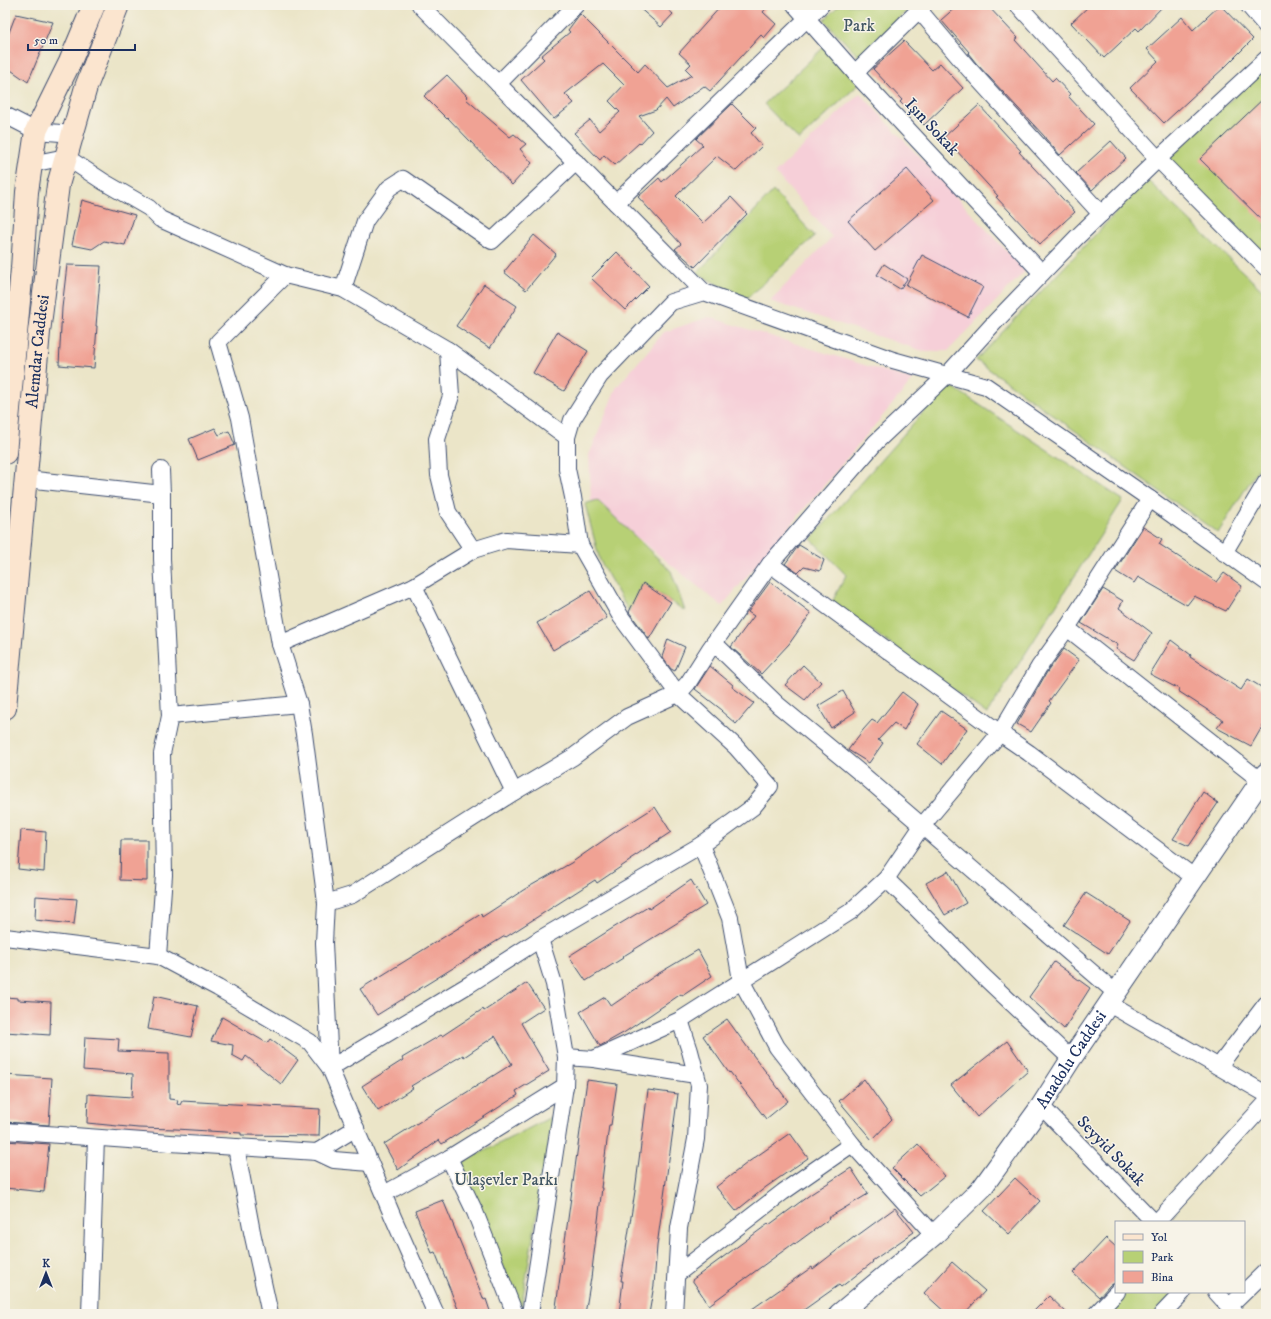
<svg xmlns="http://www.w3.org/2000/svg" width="1271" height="1319" font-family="'IM FELL DW Pica',serif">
<rect width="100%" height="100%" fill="#f7f3e8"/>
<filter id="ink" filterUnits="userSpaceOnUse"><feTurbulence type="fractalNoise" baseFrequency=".025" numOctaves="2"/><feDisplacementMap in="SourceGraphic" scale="8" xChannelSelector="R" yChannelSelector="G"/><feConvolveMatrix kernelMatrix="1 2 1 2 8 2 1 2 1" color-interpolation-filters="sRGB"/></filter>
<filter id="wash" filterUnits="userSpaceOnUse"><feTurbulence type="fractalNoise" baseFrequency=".012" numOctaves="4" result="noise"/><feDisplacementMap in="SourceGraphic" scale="16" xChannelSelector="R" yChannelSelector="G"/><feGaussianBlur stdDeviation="0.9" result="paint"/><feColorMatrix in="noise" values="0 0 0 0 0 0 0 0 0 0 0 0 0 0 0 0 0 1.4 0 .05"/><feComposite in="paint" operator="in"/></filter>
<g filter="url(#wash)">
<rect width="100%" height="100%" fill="#ebe5c8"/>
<g fill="#f6cfd8">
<polygon points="860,93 1025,271 948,351 926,352 770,301 832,237 775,173"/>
<polygon points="709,317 913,380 722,606 591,500 589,455 616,388 664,332"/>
</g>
<g fill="#b7d075" stroke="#69806a">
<polygon points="839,5 913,5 859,57 824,20"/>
<polygon points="824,47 859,84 799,140 764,104"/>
<polygon points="1266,67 1266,256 1167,160"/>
<polygon points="1147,180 1266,294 1266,456 1218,533 976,360"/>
<polygon points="773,191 815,236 745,300 697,273"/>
<polygon points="948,384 1123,500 987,714 832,602 846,575 811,539"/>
<polygon points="597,500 671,571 685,611 643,583 629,612 600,561 585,504"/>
<polygon points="553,1116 521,1309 461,1163"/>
<polygon points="1127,1292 1175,1292 1154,1314 1106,1314"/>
</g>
<g id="blocks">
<g fill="#f0a294">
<polygon points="636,5 663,5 673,14 661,27"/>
<polygon points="722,5 769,5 763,12 776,24 764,38 761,35 710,91 704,86 673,108 666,99 656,110 639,116 652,131 640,144 639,143 615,165 604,155 600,160 574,133 590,120 599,131 620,112 609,101 624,85 603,64 565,94 574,103 554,119 521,80 544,59 541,56 570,32 568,30 580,14 638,72 645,64 668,88 692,75 686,69 691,64 679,53"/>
<polygon points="958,5 987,5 1018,38 1015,40 1052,81 1055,78 1070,94 1068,96 1094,124 1060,155 1045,138 1045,137 976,63 968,53 969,52 941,20"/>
<polygon points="1090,5 1164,5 1139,31 1136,28 1104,58 1071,23"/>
<polygon points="1220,5 1253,39 1225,67 1164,123 1130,88 1158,61 1147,49 1182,17 1193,30"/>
<polygon points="16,14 53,22 28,82 5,66 5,43"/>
<polygon points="904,41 932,70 940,63 963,88 924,125 900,102 902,100 873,69"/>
<polygon points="447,75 468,97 466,99 510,137 514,134 526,144 520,149 532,163 512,185 448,118 447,119 424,96"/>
<polygon points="1266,96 1266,224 1200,159"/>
<polygon points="732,104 756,128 751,133 762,146 736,171 717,156 676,196 703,223 731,197 747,214 695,267 675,249 681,244 638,197 659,178 662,182 703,145 696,139"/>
<polygon points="979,105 1021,151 1019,152 1075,212 1040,244 996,197 998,196 944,137"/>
<polygon points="1111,141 1126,158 1092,190 1076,173"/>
<polygon points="907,169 934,200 875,251 848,221"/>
<polygon points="82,200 135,215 125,245 104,241 92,249 72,245"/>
<polygon points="534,235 556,254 526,290 504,272"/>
<polygon points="617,252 649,286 625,310 591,278"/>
<polygon points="922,255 983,287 968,317 906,285"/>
<polygon points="884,264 907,279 900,289 877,275"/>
<polygon points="67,265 101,266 96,326 97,326 94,368 59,365 62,308"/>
<polygon points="484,284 517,306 490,348 456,326"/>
<polygon points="557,332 588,351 564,391 533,373"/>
<polygon points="215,428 219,435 229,431 235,445 198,460 189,439"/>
<polygon points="1143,527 1162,539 1159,544 1217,582 1224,573 1242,586 1226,611 1194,596 1187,605 1138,577 1134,583 1115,571"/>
<polygon points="799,545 824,560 820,571 804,567 798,573 785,564"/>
<polygon points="770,582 811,613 789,644 761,674 731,647 754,616 748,612"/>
<polygon points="643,583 671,602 649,639 629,612"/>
<polygon points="1103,589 1123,601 1119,608 1152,633 1134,660 1116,649 1118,645 1081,623"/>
<polygon points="590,591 607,618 553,650 537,623"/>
<polygon points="668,639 685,647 675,671 671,669 662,657"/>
<polygon points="1171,640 1191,655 1190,657 1241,690 1248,679 1266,690 1266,720 1251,746 1217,728 1223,720 1178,691 1179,689 1150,674"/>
<polygon points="1064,649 1079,660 1049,701 1051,703 1031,732 1017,724 1047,672"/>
<polygon points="803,665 821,682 805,700 785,685"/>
<polygon points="710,666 733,685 732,687 754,703 736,724 721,711 722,710 695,689"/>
<polygon points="843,691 855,712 831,728 818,706"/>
<polygon points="902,692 918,704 904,730 894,723 878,740 883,743 869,763 848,750 863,730 872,720 877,723"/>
<polygon points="941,711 967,729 942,764 917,744"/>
<polygon points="1203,792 1218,803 1189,846 1173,839"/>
<polygon points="655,807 671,832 630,859 631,860 597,883 595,880 506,937 505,936 377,1015 360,989 481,914 482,917 525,889 571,863 614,833"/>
<polygon points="21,830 46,832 44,872 18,869"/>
<polygon points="121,840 147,840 147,881 120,880"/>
<polygon points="948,871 966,903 945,915 926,883"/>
<polygon points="691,880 706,905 622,957 623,958 586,981 569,956 613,928 648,907 649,909"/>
<polygon points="1086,893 1130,921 1108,954 1064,925"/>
<polygon points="36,896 77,899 74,924 35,920"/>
<polygon points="698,950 712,976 682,996 681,994 625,1032 600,1046 580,1012 605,997 611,1006 656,975"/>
<polygon points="1054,962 1090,988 1064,1029 1029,997"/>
<polygon points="527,983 544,1008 521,1023 549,1071 516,1091 518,1095 442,1144 439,1140 398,1170 384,1144 512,1064 495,1036 464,1057 463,1055 411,1086 413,1088 378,1111 362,1086 403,1060 402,1058 441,1035 442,1036 483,1009 484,1011"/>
<polygon points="154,996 198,1006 191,1037 148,1029"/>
<polygon points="5,997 18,998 18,1000 51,1002 50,1035 5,1032"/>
<polygon points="222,1017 267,1043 270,1039 298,1060 281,1084 246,1056 243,1061 232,1055 233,1045 211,1041"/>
<polygon points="727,1019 753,1055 788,1101 766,1119 730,1072 729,1073 703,1036"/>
<polygon points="85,1037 119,1039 118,1051 169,1053 169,1099 178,1100 177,1104 180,1105 182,1101 320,1109 319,1136 241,1135 241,1133 176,1129 138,1128 87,1123 88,1094 132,1097 133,1074 83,1070"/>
<polygon points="1007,1041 1028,1071 977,1117 951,1085"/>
<polygon points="5,1075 52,1078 49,1125 5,1122"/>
<polygon points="864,1079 892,1119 872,1140 839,1101"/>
<polygon points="587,1080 617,1084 611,1125 609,1125 601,1188 602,1188 591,1278 585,1314 555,1314"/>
<polygon points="648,1090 678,1094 657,1246 654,1285 649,1314 619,1314 623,1281 621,1281 635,1191"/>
<polygon points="790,1133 808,1158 766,1187 736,1211 716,1187 747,1163"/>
<polygon points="5,1141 49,1144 44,1192 5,1188"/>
<polygon points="918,1144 945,1176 920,1196 892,1168"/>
<polygon points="851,1168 868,1194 828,1218 829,1219 795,1244 794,1243 709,1305 692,1280 768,1224 769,1225 811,1194"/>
<polygon points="1015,1178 1040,1201 1009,1234 984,1211"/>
<polygon points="443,1200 484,1300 486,1299 491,1314 460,1314 435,1252 432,1253 415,1211"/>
<polygon points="895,1208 914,1232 872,1261 873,1262 841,1287 839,1285 798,1314 745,1314 812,1267 813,1269 854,1237 854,1238"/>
<polygon points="1106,1238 1116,1247 1116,1283 1110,1285 1099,1297 1073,1273"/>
<polygon points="952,1262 985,1291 964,1314 947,1314 924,1293"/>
<polygon points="1049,1296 1068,1314 1031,1314"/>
</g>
</g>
</g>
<g filter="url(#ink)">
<use href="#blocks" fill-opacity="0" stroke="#3a4a6e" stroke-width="1"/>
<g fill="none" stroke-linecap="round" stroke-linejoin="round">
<g stroke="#3a4a6e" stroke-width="18">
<g id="minor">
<polyline points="420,5 704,292 893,360 986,386 1150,499 1266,582"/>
<polyline points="795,5 855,73 1042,273"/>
<polyline points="1018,5 1158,159 1266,268"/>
<polyline points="1248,5 1266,26"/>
<polyline points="919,10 969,69 1101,214"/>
<polyline points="855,73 924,5"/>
<polyline points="498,84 576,5"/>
<polyline points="5,115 36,131 73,134"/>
<polyline points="31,164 66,157 104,182 149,208 160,219 285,275"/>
<polyline points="616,203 821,5"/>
<polyline points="343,289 365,221 389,188 403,179 492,241 576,162"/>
<polyline points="704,292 671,302 600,376 572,420 567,437 567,469 573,497 580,545 621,617 678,694 736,747 770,786 753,807 701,845 730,918 741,980 777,1047 852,1144 934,1235"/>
<polyline points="448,350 451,396 437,439 439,475 448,512 473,550"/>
<polyline points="567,437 448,350 343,289 285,275 218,342 240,418 280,644 299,704 304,734 326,903 324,943 330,1068 470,984 540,939 701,845"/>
<polyline points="26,479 162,494"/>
<polyline points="1224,553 1266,482"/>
<polyline points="770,564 876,442 947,375 995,322 1076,238 1158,159 1266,59"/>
<polyline points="414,586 514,792"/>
<polyline points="1067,628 1261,781"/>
<polyline points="714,643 778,705 863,775 1116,993"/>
<polyline points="280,644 414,586 473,550 506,540 580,545"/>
<polyline points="170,716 299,704"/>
<polyline points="886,879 910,902 982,975 1071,1059"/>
<polyline points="326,903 352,895 514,792 573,757 627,717 678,694 688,683 709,650 770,564 1000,733 1029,753 1195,878"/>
<polyline points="5,937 158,956 218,988 310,1042 330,1068 393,1217 436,1314"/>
<polyline points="158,956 164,875 162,754 170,716 162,559 162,494 161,470"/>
<polyline points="1109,1004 1266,1094"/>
<polyline points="566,1057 594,1059 680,1020 850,912 886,879 922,826 1000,733 1039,667 1067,628 1150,499"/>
<polyline points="594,1059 696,1075"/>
<polyline points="1219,1066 1266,1004"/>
<polyline points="1041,1106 1154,1222"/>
<polyline points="5,1131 170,1143 317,1152 356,1128"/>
<polyline points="236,1147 252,1232 270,1314"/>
<polyline points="317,1152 334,1160 370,1163"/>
<polyline points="449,1158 475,1212 515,1314"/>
<polyline points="384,1194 449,1158 565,1086 566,1057 554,984 540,939"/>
<polyline points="1157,1222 1266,1103"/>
<polyline points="677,1274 783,1192 852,1144"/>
<polyline points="1216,1292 1236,1314"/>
<polyline points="1230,1306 1266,1271"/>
<polyline points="90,1314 96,1138"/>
<polyline points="530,1314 565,1086"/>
<polyline points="674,1314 679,1228 696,1139 699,1085 690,1051 680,1020"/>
<polyline points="1096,1314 1117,1292"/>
<polyline points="1162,1314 1183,1292"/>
</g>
</g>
<g stroke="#3a4a6e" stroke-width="22">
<g id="tertiary">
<path id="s1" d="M839,1314L934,1235L982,1188L1041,1106L1071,1059L1266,773"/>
</g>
</g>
<g stroke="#3a4a6e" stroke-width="24">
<g id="secondary">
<polyline points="5,453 22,269 27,192 36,131 70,62 94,5"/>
<path id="s2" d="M5,708L39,332L58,185L86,87L118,5"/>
</g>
</g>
<use href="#minor" stroke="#fff" stroke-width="16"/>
<use href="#tertiary" stroke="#fff" stroke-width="20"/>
<use href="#secondary" stroke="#fbe5cf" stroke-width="22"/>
</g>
</g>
<g text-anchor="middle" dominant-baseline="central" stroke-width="3" stroke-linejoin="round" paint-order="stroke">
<g font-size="17" fill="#425764" stroke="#f7f3e8">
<text x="859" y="26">Park</text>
<text x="506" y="1180">Ulaşevler Parkı</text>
</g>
<g font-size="17" fill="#1b2f5e" stroke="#f7f3e8">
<text transform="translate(932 127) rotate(47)">Işın Sokak</text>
<text stroke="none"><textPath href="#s2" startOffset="358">Alemdar Caddesi</textPath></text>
<text stroke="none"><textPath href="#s1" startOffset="347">Anadolu Caddesi</textPath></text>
<text transform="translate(1111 1151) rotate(46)">Seyyid Sokak</text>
</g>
</g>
<rect width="1271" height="1319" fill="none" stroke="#f7f3e8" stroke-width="20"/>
<rect x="1115" y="1221" width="130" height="72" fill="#f7f3e8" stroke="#9fa5b1"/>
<rect x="1123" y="1234" width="20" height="6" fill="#fbe5cf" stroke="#9fa5b1"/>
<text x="1151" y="1241" font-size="12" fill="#1b2f5e">Yol</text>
<rect x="1123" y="1251" width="20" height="12" fill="#b7d075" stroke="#9fa5b1"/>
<text x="1151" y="1261" font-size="12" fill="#1b2f5e">Park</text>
<rect x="1123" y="1271" width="20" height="12" fill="#f0a294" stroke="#9fa5b1"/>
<text x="1151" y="1281" font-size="12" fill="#1b2f5e">Bina</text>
<g transform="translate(46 1273)" stroke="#f7f3e8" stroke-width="3" paint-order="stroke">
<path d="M0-3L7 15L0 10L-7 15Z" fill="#1b2f5e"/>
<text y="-6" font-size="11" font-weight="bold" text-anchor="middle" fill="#1b2f5e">K</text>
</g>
<path d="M28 44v6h107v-6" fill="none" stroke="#1b2f5e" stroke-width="2"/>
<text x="34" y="44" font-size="12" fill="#1b2f5e" stroke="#f7f3e8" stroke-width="3" paint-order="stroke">50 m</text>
</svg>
